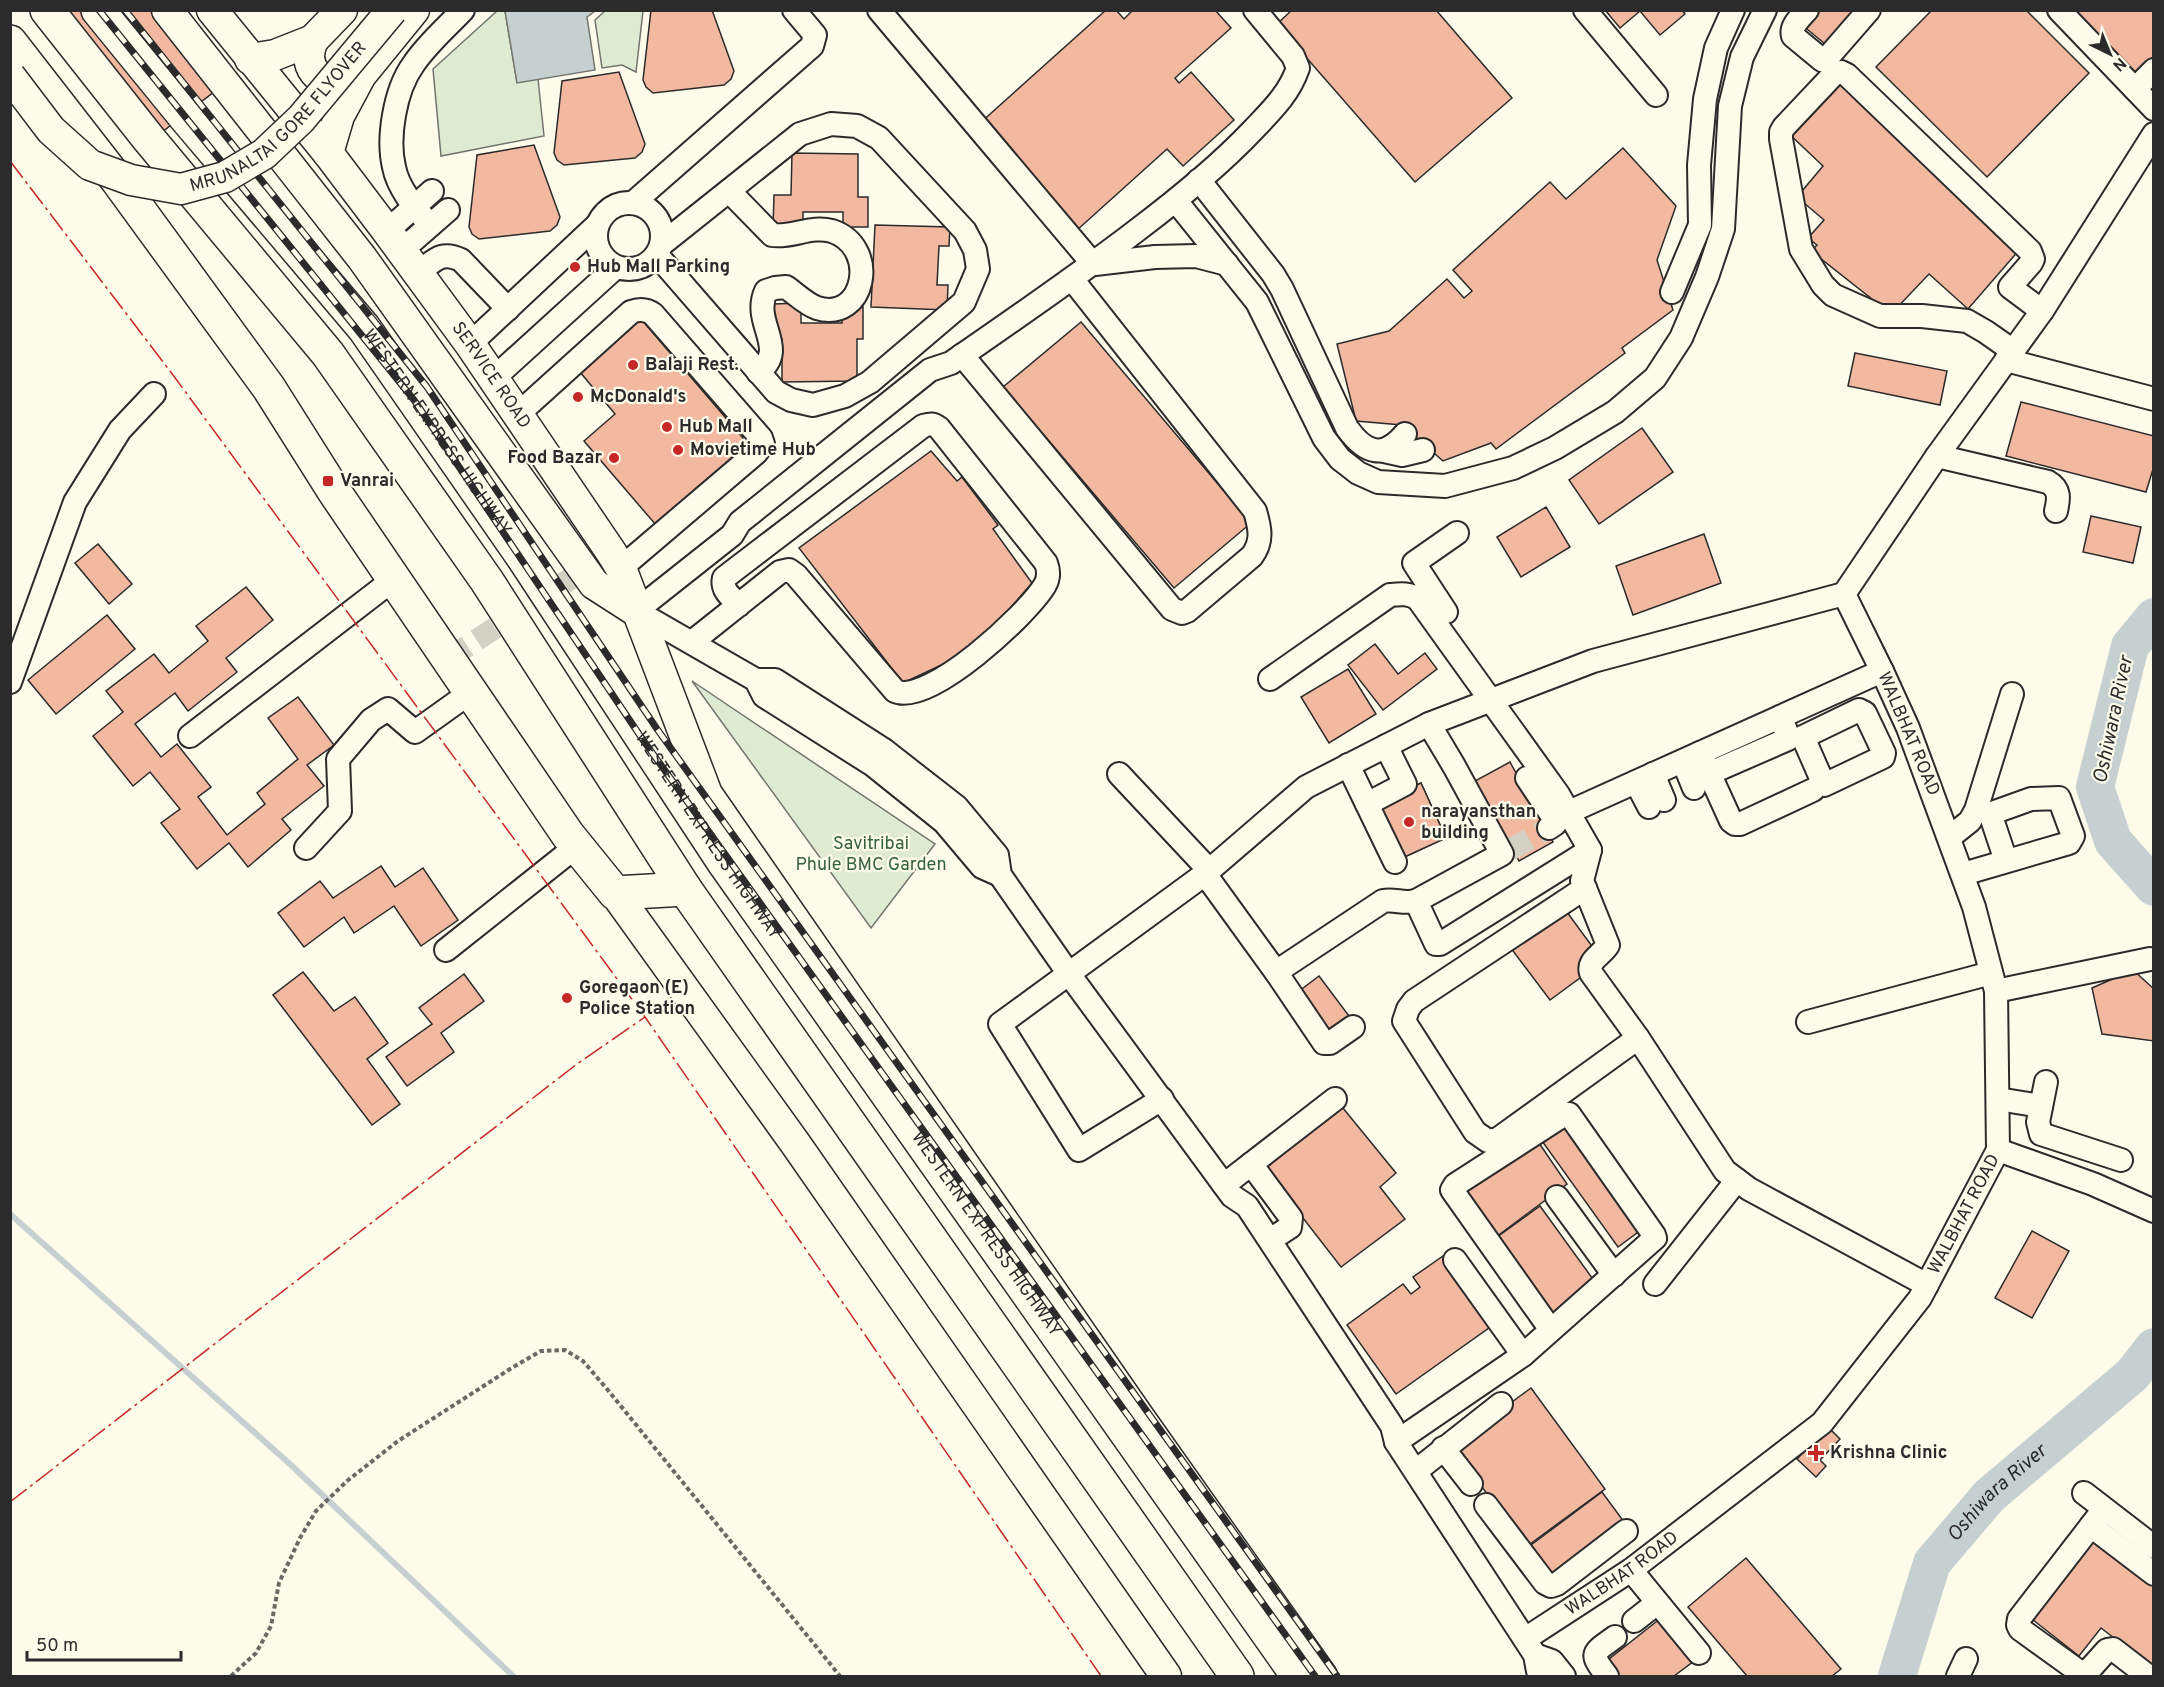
<svg xmlns="http://www.w3.org/2000/svg" width="2164" height="1687" font-family="Overpass,sans-serif">
<rect width="100%" height="100%" fill="#fdfbea"/>
<g fill="#deebd1" stroke="#74746e" stroke-width="1.5">
<polygon points="497,11 505,11 517,82 538,79 544,136 441,156 433,69"/>
<polygon points="605,11 643,11 636,72 622,65 602,68 595,20"/>
<polygon points="692,681 935,844 871,928"/>
</g>
<polygon fill="#c7d0d0" stroke="#74746e" stroke-width="1.5" points="505,11 595,11 587,17 595,70 517,83"/>
<g fill="none" stroke-linecap="round" stroke-linejoin="round">
<polyline stroke="#c7d0d0" stroke-width="6" points="10,1214 291,1465 513,1676"/>
<g stroke="#c7d0d0" stroke-width="38">
<polyline points="2154,617 2130,646 2095,787 2113,841 2154,887"/>
<path id="s1" d="M1897,1676L1932,1563L1989,1496L2132,1375L2154,1347"/>
</g>
</g>
<g fill="#f2b8a0" stroke="#2b2b2b" stroke-width="1.5">
<polygon points="55,10 159,10 219,88 153,139"/>
<polygon points="651,10 712,10 734,71 731,79 724,85 653,93 646,87 643,80"/>
<polygon points="1106,10 1116,10 1124,19 1133,10 1215,10 1231,28 1175,78 1179,83 1191,72 1234,120 1183,166 1167,149 1076,231 979,124"/>
<polygon points="1292,10 1436,10 1512,98 1415,182 1277,24"/>
<polygon points="1605,10 1682,10 1685,14 1660,35 1640,11 1620,28"/>
<polygon points="1814,10 1863,10 1830,48 1802,25"/>
<polygon points="1932,10 2026,10 2089,73 1987,177 1876,67"/>
<polygon points="2068,10 2154,10 2154,56 2131,77"/>
<polygon points="619,72 645,144 642,152 635,158 564,165 557,160 554,153 562,81"/>
<polygon points="1838,79 2020,249 1968,309 1929,274 1891,314 1811,251 1817,245 1808,238 1824,220 1797,197 1823,166 1786,131"/>
<polygon points="534,145 560,217 557,225 550,231 479,239 472,234 469,227 477,155"/>
<polygon points="1623,148 1676,206 1657,260 1673,310 1622,348 1625,353 1496,449 1491,443 1443,461 1402,425 1356,421 1337,344 1389,331 1447,279 1464,298 1472,291 1453,270 1550,182 1566,199"/>
<polygon points="792,153 858,154 858,197 868,197 868,227 843,227 843,212 803,212 803,227 773,227 774,195 791,195"/>
<polygon points="875,225 950,227 949,246 939,246 937,285 948,285 947,310 871,307"/>
<polygon points="801,303 801,323 842,323 842,307 863,307 863,339 857,339 857,381 782,382 782,339 774,339 773,304"/>
<polygon points="641,319 749,445 656,525 584,441 615,414 580,372"/>
<polygon points="1081,322 1251,523 1174,588 1003,387"/>
<polygon points="1855,353 1947,371 1940,405 1848,386"/>
<polygon points="2021,402 2154,436 2154,466 2146,492 2006,456"/>
<polygon points="1642,428 1673,472 1599,524 1569,480"/>
<polygon points="931,451 957,481 962,477 998,525 993,529 1032,583 993,628 952,660 903,683 799,548"/>
<polygon points="1546,507 1570,547 1521,577 1497,537"/>
<polygon points="2091,516 2141,527 2133,563 2083,552"/>
<polygon points="1704,534 1721,583 1633,615 1616,566"/>
<polygon points="98,544 132,584 109,604 75,563"/>
<polygon points="246,587 273,620 226,658 237,672 188,711 175,693 135,724 161,757 177,744 211,787 198,797 227,835 265,804 257,793 298,759 268,718 298,697 334,745 307,765 324,786 282,819 291,830 248,867 229,843 197,869 161,823 180,809 150,772 133,786 93,736 123,712 106,691 154,654 169,673 208,641 196,626"/>
<polygon points="107,615 135,649 56,714 28,680"/>
<polygon points="1375,644 1398,674 1425,653 1437,669 1383,710 1348,665"/>
<polygon points="1348,669 1376,714 1329,743 1301,697"/>
<polygon points="1510,762 1553,842 1519,861 1475,781"/>
<polygon points="1421,783 1446,838 1398,860 1373,806"/>
<polygon points="1421,783 1446,838 1398,860 1373,806"/>
<polygon points="381,866 395,887 423,868 458,920 421,946 394,906 354,933 344,917 304,947 278,913 320,881 333,898"/>
<polygon points="1564,908 1597,953 1588,972 1550,1000 1510,947"/>
<polygon points="2133,970 2154,989 2154,1041 2102,1034 2092,988"/>
<polygon points="303,972 334,1011 355,997 388,1043 367,1059 400,1104 372,1125 273,995"/>
<polygon points="464,974 484,1001 441,1033 454,1052 407,1086 386,1057 432,1024 419,1008"/>
<polygon points="1319,976 1352,1020 1328,1039 1294,995"/>
<polygon points="1338,1102 1396,1173 1380,1187 1405,1219 1341,1267 1265,1169 1283,1154 1278,1147"/>
<polygon points="1570,1122 1645,1227 1618,1247 1542,1141"/>
<polygon points="1539,1143 1567,1184 1496,1237 1462,1190"/>
<polygon points="1540,1206 1595,1282 1549,1316 1493,1240"/>
<polygon points="2032,1231 2069,1251 2032,1318 1995,1298"/>
<polygon points="1443,1256 1493,1325 1396,1394 1347,1325 1403,1284 1411,1294 1420,1287 1413,1277"/>
<polygon points="1531,1388 1605,1489 1526,1547 1452,1446"/>
<polygon points="1828,1427 1840,1439 1820,1460 1826,1466 1816,1477 1797,1459"/>
<polygon points="1602,1492 1627,1526 1556,1579 1531,1545"/>
<polygon points="2091,1535 2154,1583 2154,1669 2101,1628 2079,1656 2028,1616"/>
<polygon points="1746,1558 1841,1669 1832,1676 1747,1676 1688,1607"/>
<polygon points="1661,1618 1694,1661 1674,1676 1614,1676 1604,1663"/>
</g>
<g fill="none" stroke-linecap="round" stroke-linejoin="round">
<g stroke="#d3d1c4" stroke-width="22" stroke-dasharray="22 11" stroke-linecap="butt">
<polyline points="449,658 611,552"/>
<polyline points="1510,850 1549,828"/>
</g>
<g stroke="#2b2b2b" stroke-width="26">
<g id="minor">
<polyline points="879,10 1093,264"/>
<polyline points="1585,10 1656,95"/>
<path d="M1807,10C1800,18 1790,26 1793,36L1822,60L1829,56L1869,10"/>
<polyline points="2059,10 2154,109"/>
<polyline points="2135,89 2154,70"/>
<path d="M1199,180L1273,274L1282,289L1347,428C1365,453 1383,460 1405,434"/>
<path d="M729,191L772,235C792,238 811,225 832,231C880,247 865,323 817,308C806,304 796,294 786,287L775,288L766,291C751,323 790,349 758,372"/>
<polyline points="1176,201 1257,302 1324,438 1340,459 1358,473 1378,482 1445,486 1513,468 1555,448 1615,412 1655,378 1681,338 1707,277 1723,229 1730,106 1742,57 1765,10"/>
<circle cx="629" cy="236" r="33"/>
<polyline points="633,203 812,46 815,35 794,10"/>
<path d="M430,225C416,209 398,189 394,167C387,138 395,90 413,65C426,45 446,28 463,10"/>
<polyline points="387,231 432,191"/>
<polyline points="401,251 448,210"/>
<polyline points="657,255 776,392 791,400 813,405 845,396 870,382 964,302 978,269 975,250 965,231 879,138 857,126 831,124 800,134 662,244"/>
<polyline points="1095,264 1155,257 1196,256 1227,264"/>
<path d="M418,273C434,261 441,250 461,260L508,309"/>
<polyline points="1672,292 1700,225 1699,165 1705,99 1716,48 1733,10"/>
<polyline points="470,344 597,225"/>
<polyline points="2013,351 1986,332 1967,321 1922,316 1880,316 1833,295 1823,285 1801,249 1781,139 1781,132 1784,127 1834,74 1841,72 1847,75 2030,251 2033,259 2031,263 2010,287 2042,311"/>
<path d="M962,355L1172,609L1182,613L1187,611L1252,556C1263,541 1260,528 1255,511L1072,279"/>
<polyline points="2006,360 2154,399"/>
<polyline points="494,378 616,267"/>
<path d="M518,414L631,312C639,309 646,309 653,314L761,438L763,444L756,453L621,568"/>
<polyline points="1384,451 1402,455 1423,450"/>
<path d="M1937,456L2048,482C2060,489 2059,498 2056,511"/>
<polyline points="1446,612 1414,563 1457,533"/>
<path d="M692,642L780,572L789,570L796,575L895,691C928,707 1028,614 1045,585C1049,578 1049,571 1046,563L939,428C933,423 930,424 923,426L724,578C721,590 731,597 739,605"/>
<path d="M1270,679L1390,595C1401,594 1409,593 1418,599L1558,794L1590,850L1582,881L1585,888L1414,1001L1408,1009L1404,1021L1475,1132L1488,1141L1498,1139L1638,1038"/>
<polyline points="756,680 775,680 884,750 957,807 997,855 1000,875 1069,974 1232,1196 1247,1206 1392,1426 1396,1442 1535,1655 1538,1671 1542,1676"/>
<polyline points="10,682 75,502 120,430 154,394"/>
<polygon points="1859,710 1865,713 1884,753 1883,757 1824,785 1803,737"/>
<polyline points="1429,724 1454,766 1502,854 1416,901 1436,944 1440,944 1590,850"/>
<polyline points="190,736 394,579"/>
<polyline points="1700,753 1731,821 1735,824 1740,824 1813,790"/>
<polyline points="1683,761 1694,788"/>
<polyline points="1348,765 1395,862"/>
<polyline points="1710,773 1788,739 1788,735 1780,717"/>
<polyline points="1119,774 1209,870"/>
<polyline points="1653,774 1664,800"/>
<polyline points="1527,778 1555,820 1555,824 1549,828"/>
<polyline points="1636,782 1649,807"/>
<polyline points="1367,804 1405,784 1386,746"/>
<polyline points="1569,812 1882,671"/>
<polyline points="1950,837 1970,821 1976,810 2012,694"/>
<polyline points="306,848 340,811 338,759 371,720 388,709 415,732 471,692"/>
<path d="M1205,874L1276,972L1383,901C1395,899 1404,904 1416,901"/>
<polyline points="1963,874 2069,843 2073,836 2059,798 2031,799 1992,813 1991,816 2006,861"/>
<path d="M1000,875L982,867L944,822L873,765L764,696L756,680L636,611L732,535L740,522L930,370L951,363C1013,320 1076,277 1136,231C1177,200 1218,167 1253,130C1272,110 1289,94 1298,68L1293,56L1255,10"/>
<path d="M1585,888L1608,945C1602,955 1587,960 1591,973L1638,1038L1725,1171L1749,1189L1927,1285"/>
<polyline points="446,950 578,845"/>
<polyline points="1276,972 1324,1043 1330,1043 1353,1027"/>
<polyline points="1996,991 2150,959"/>
<polyline points="1808,1022 1991,973"/>
<polyline points="2046,1082 2038,1122 2041,1134 2121,1160"/>
<polyline points="1162,1099 1079,1150 1000,1024 1205,874 1306,787 1429,724 1593,661 1844,594 1937,456 2042,311 2154,134"/>
<polyline points="1998,1099 2041,1106"/>
<polyline points="1998,1150 2093,1184 2154,1211"/>
<polyline points="1251,1164 1291,1218 1290,1227 1270,1240"/>
<polyline points="1224,1185 1335,1099"/>
<polyline points="1557,1197 1614,1275"/>
<polyline points="1455,1260 1523,1355"/>
<polyline points="1655,1284 1737,1180"/>
<polyline points="1396,1442 1523,1355 1655,1238 1654,1235 1569,1114 1565,1114 1455,1185 1452,1190 1551,1330"/>
<polyline points="1443,1448 1471,1484"/>
<polyline points="1416,1471 1501,1404"/>
<polyline points="2084,1493 2154,1547"/>
<polyline points="1486,1505 1545,1583 1551,1586 1557,1584 1626,1531"/>
<polyline points="2104,1509 2019,1619 2018,1625 2020,1629 2081,1673 2090,1669 2107,1650 2113,1649 2148,1676"/>
<polyline points="2091,1526 2154,1574"/>
<polyline points="1631,1570 1699,1653"/>
<polyline points="1634,1621 1657,1603"/>
<path id="s2" d="M1525,1639L1631,1570L1822,1423L1920,1298L1998,1150L1996,991L1974,907L1908,728L1882,671L1844,594"/>
<polyline points="1535,1655 1552,1661 1564,1676"/>
<path d="M1607,1676C1589,1652 1592,1654 1615,1637"/>
<polyline points="1958,1676 1966,1659"/>
</g>
</g>
<g stroke="#2b2b2b" stroke-width="33">
<g id="major">
<polyline points="167,10 362,258 594,584 636,611"/>
<path id="s3" d="M212,10L328,153L387,231L470,344L611,552L621,568L707,794L1139,1417L1322,1676"/>
<path d="M313,40C299,71 326,91 355,78"/>
<polyline points="250,59 275,55 313,40 342,10"/>
<polyline points="328,153 339,116 361,75 414,10"/>
<polyline points="615,893 795,1143 1166,1676"/>
</g>
</g>
<g stroke="#2b2b2b" stroke-width="36">
<g id="highway">
<polyline points="47,10 149,139 328,354 487,581 685,889 1237,1676"/>
<path id="s4" d="M98,10L186,118L364,328L523,557L723,861L1298,1676"/>
<polyline points="10,42 118,181 269,388 334,491 568,835 615,893 685,889"/>
</g>
</g>
<polyline stroke="#6a6964" stroke-width="4" stroke-dasharray="4.5 3" stroke-linecap="butt" points="231,1676 256,1653 271,1626 279,1583 300,1538 316,1511 347,1481 398,1441 510,1369 541,1351 565,1350 583,1361 607,1389 840,1676"/>
<use href="#minor" stroke="#fdfbea" stroke-width="22"/>
<use href="#major" stroke="#fdfbea" stroke-width="30"/>
<use href="#highway" stroke="#fdfbea" stroke-width="33"/>
<g stroke="#2b2b2b" stroke-width="7">
<g id="rail">
<polyline points="99,10 414,400 643,740 1315,1676"/>
<polyline points="125,10 427,387 657,729 1337,1676"/>
</g>
</g>
<use href="#rail" stroke="#fdfbea" stroke-width="4.5" stroke-dasharray="14" stroke-linecap="butt"/>
<g stroke="#2b2b2b" stroke-width="33" stroke-linecap="butt">
<g id="major-bridge">
<path id="s5" d="M10,76L51,130L90,165L131,180L181,189L225,177L264,154L301,119L392,10"/>
</g>
</g>
<use href="#major-bridge" stroke="#fdfbea" stroke-width="30"/>
<g stroke="#c62828" stroke-width="1.5" stroke-dasharray="21 4.5 3 4.5" stroke-linecap="butt">
<polyline points="10,161 173,375 645,1017 1101,1676"/>
<polyline points="10,1502 577,1064 645,1017"/>
</g>
</g>
<g fill="#c62828" stroke="#fdfbea" stroke-width="2">
<circle cx="575" cy="267" r="6"/>
<circle cx="633" cy="365" r="6"/>
<circle cx="578" cy="397" r="6"/>
<circle cx="667" cy="427" r="6"/>
<circle cx="678" cy="450" r="6"/>
<circle cx="614" cy="458" r="6"/>
<rect x="322" y="475" width="12" height="12" rx="3"/>
<circle cx="1409" cy="822" r="6"/>
<circle cx="567" cy="998" r="6"/>
<path d="M1813 1444h6v6h6v6h-6v6h-6v-6h-6v-6h6z"/>
</g>
<g text-anchor="middle" dominant-baseline="central" stroke-width="4.5" stroke-linejoin="round" paint-order="stroke">
<g font-size="18" fill="#2b2b2b" stroke="#fdfbea">
<text stroke="none"><textPath href="#s5" startOffset="339">MRUNALTAI GORE FLYOVER</textPath></text>
<text stroke="none"><textPath href="#s3" startOffset="460">SERVICE ROAD</textPath></text>
<text stroke="none"><textPath href="#s4" startOffset="542">WESTERN EXPRESS HIGHWAY</textPath></text>
<text transform="translate(1908 734) rotate(67)">WALBHAT ROAD</text>
<text stroke="none"><textPath href="#s4" startOffset="1028">WESTERN EXPRESS HIGHWAY</textPath></text>
<text stroke="none"><textPath href="#s2" startOffset="621">WALBHAT ROAD</textPath></text>
<text stroke="none"><textPath href="#s4" startOffset="1514">WESTERN EXPRESS HIGHWAY</textPath></text>
<text stroke="none"><textPath href="#s2" startOffset="117">WALBHAT ROAD</textPath></text>
</g>
<g font-size="18" font-weight="bold" fill="#2b2b2b" stroke="#fdfbea" text-anchor="start">
<text x="587" y="267">Hub Mall Parking</text>
<text x="645" y="365">Balaji Rest.</text>
<text x="590" y="397">McDonald's</text>
<text x="679" y="427">Hub Mall</text>
<text x="690" y="450">Movietime Hub</text>
<text x="602" y="458" text-anchor="end">Food Bazar</text>
<text x="340" y="481">Vanrai</text>
<text x="1421" y="812">narayansthan<tspan x="1421" dy="21">building</tspan></text>
<text x="579" y="988">Goregaon (E)<tspan x="579" dy="21">Police Station</tspan></text>
<text x="1830" y="1453">Krishna Clinic</text>
</g>
<g font-size="18" fill="#34623c" stroke="#fdfbea">
<text x="871" y="844">Savitribai<tspan x="871" dy="21">Phule BMC Garden</tspan></text>
</g>
<g font-size="20" font-style="italic" fill="#2b2b2b" stroke="#fdfbea">
<text transform="translate(2114 720) rotate(-78)">Oshiwara River</text>
<text stroke="none"><textPath href="#s1" startOffset="214">Oshiwara River</textPath></text>
</g>
</g>
<rect width="2164" height="1687" fill="none" stroke="#2b2b2b" stroke-width="24"/>
<g transform="translate(2110 54) rotate(137)" stroke="#fdfbea" stroke-width="4.5" paint-order="stroke">
<path d="M0-4.5L10 22L0 15L-10 22Z" fill="#2b2b2b"/>
<text y="-9" font-size="16" font-weight="bold" text-anchor="middle" fill="#2b2b2b">N</text>
</g>
<path d="M27 1651v9h154v-9" fill="none" stroke="#2b2b2b" stroke-width="3"/>
<text x="36" y="1651" font-size="18" fill="#2b2b2b" stroke="#fdfbea" stroke-width="4.5" paint-order="stroke">50 m</text>
</svg>
